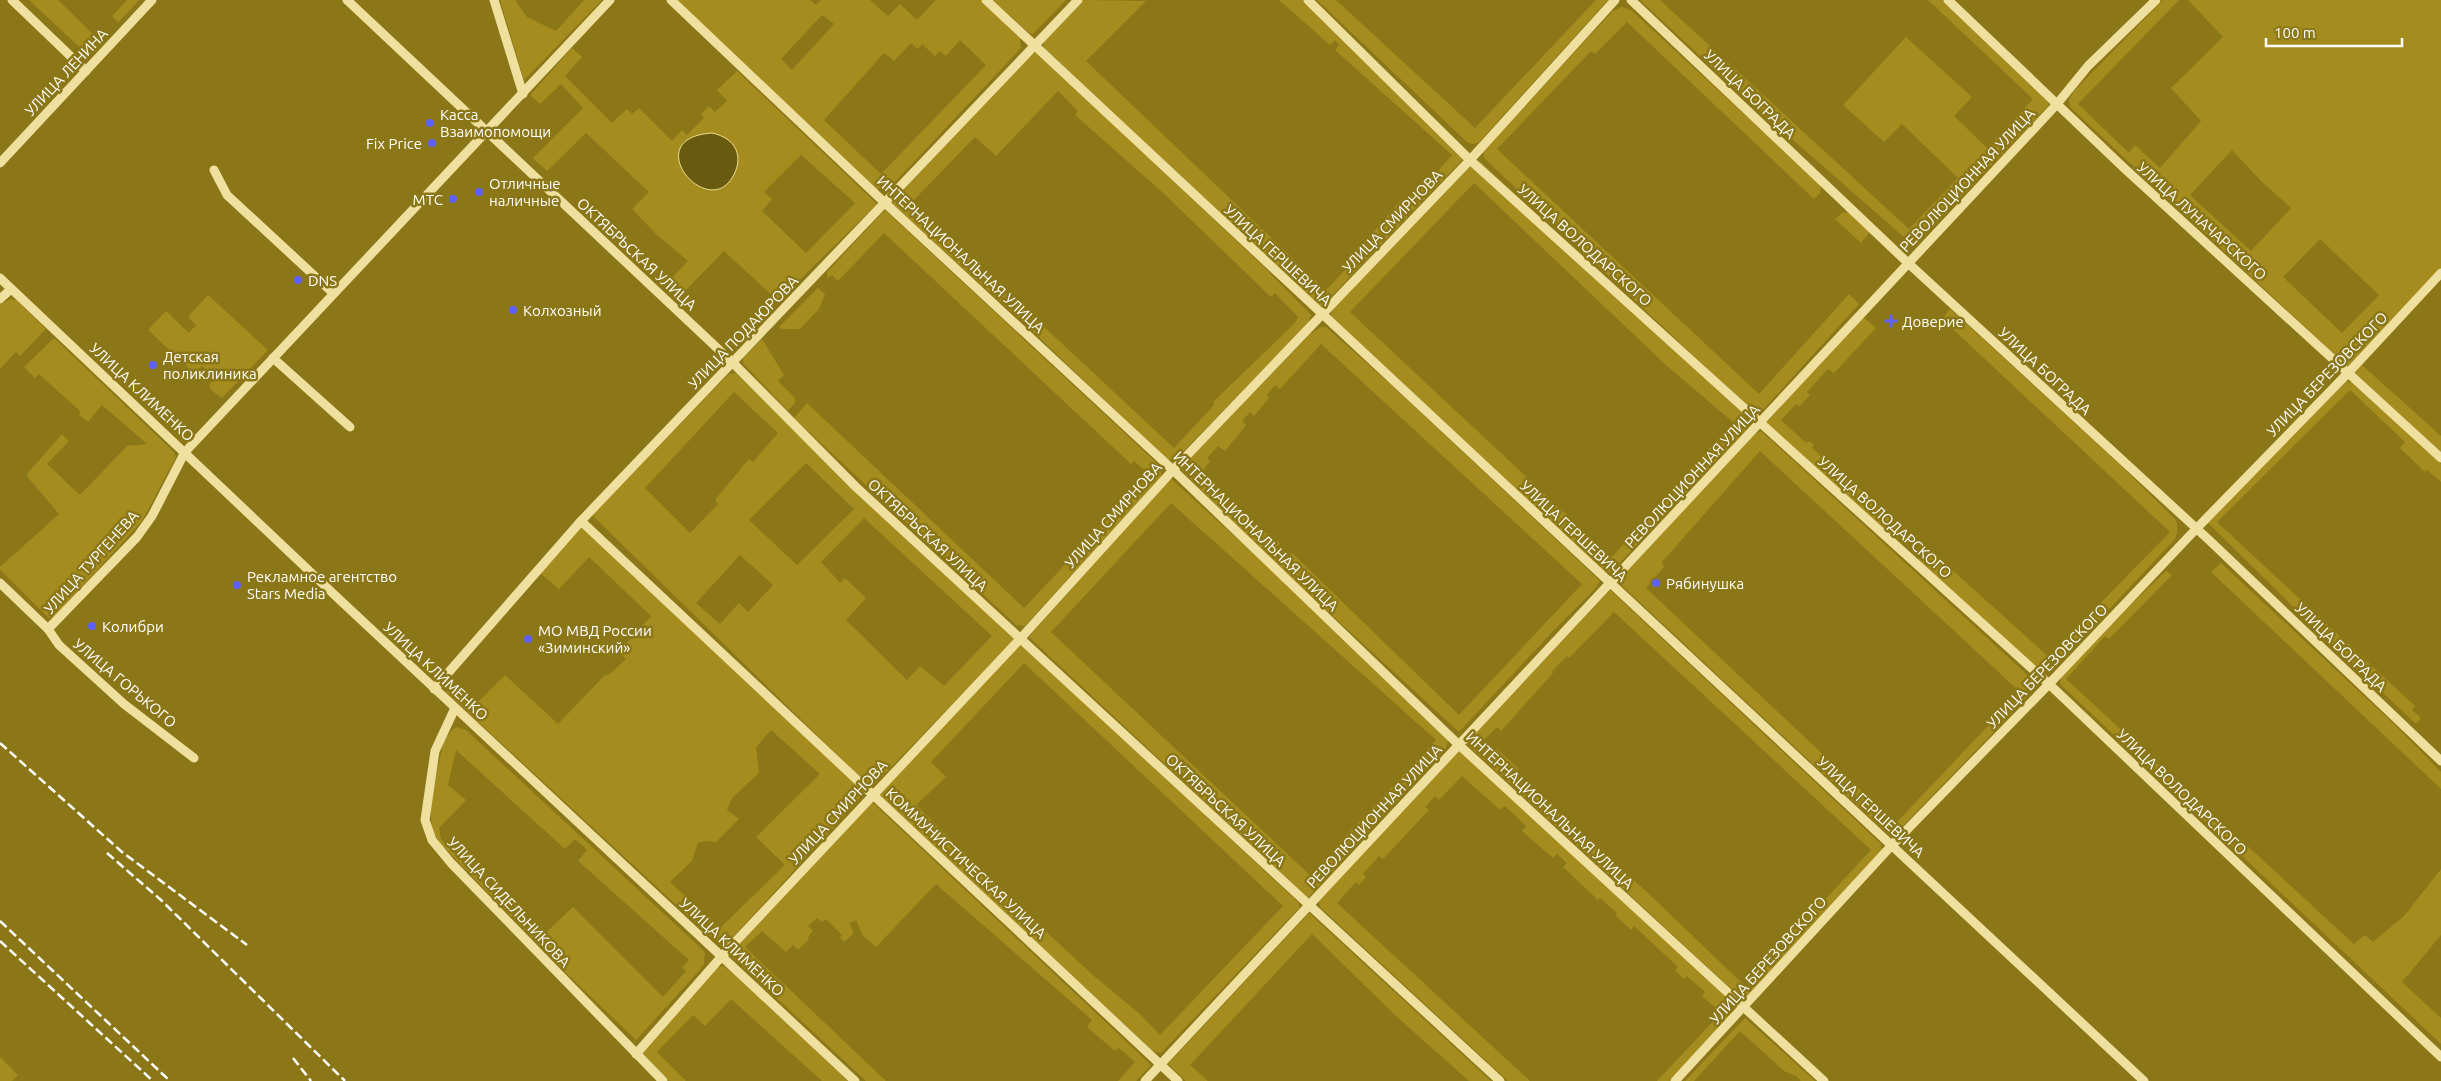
<svg xmlns="http://www.w3.org/2000/svg" width="2441" height="1081" font-family="Ubuntu,sans-serif">
<rect width="100%" height="100%" fill="#8b7717"/>
<g fill="#a48c1f" fill-rule="evenodd">
<polygon points="29,0 58,0 101,42 89,56"/>
<polygon points="127,0 139,0 118,23 112,16"/>
<polygon points="500,0 515,0 527,17 556,31 584,0 602,0 524,80"/>
<path d="M677,0H810L816,5L821,0H870L888,16L900,4L917,20L936,0H981L1020,38L1021,48L892,185L887,189H876ZM822,15L834,24L792,70L781,59ZM960,40L986,65L881,174L824,120L884,53L894,61L911,43L918,49L922,44L935,56L940,51L946,56Z"/>
<polygon points="993,0 1066,0 1033,34 1029,33"/>
<polygon points="1083,0 1146,1 1086,61 1326,290 1367,247 1363,244 1401,200 1405,202 1423,180 1427,183 1452,155 1335,50 1339,45 1335,40 1330,45 1279,0 1306,0 1465,157 1321,307 1043,47 1044,40"/>
<polygon points="1317,0 1336,0 1475,128 1596,0 1608,0 1479,142 1475,144 1468,143"/>
<polygon points="1640,0 1660,0 1909,229 1958,178 1902,124 1884,142 1843,105 1906,37 1972,97 1954,116 1987,148 2033,99 1928,0 1944,0 2049,102 2048,106 1923,237 1917,239 1906,239 1743,96"/>
<path d="M2163,0H2179L2078,104L2129,153L2135,145L2160,168L2201,121L2171,88L2223,37L2188,0H2441V279L2362,365L2441,436V454L2070,107L2069,100L2074,91ZM2232,150L2260,180L2291,208L2251,251L2190,195ZM2320,239L2379,295L2342,333L2283,277Z"/>
<polygon points="1622,7 1631,10 1821,185 1820,193 1814,199 1627,22 1595,54 1591,51 1497,149 1759,394 1849,294 1859,304 1761,412 1753,412 1749,408 1484,158 1483,150 1613,11"/>
<path d="M572,48L582,57L565,76L612,123L627,109L632,114L639,108L672,141L682,130L687,135L704,118L701,114L709,106L715,112L727,101L717,90L737,71L877,204L778,301L724,251L684,292L670,280L688,261L657,235L632,209L649,192L586,133L547,171L533,158L583,108L561,84L540,104L530,95ZM712,133L720,135L708,191L687,177L701,134ZM801,155L855,203L806,253L762,211L772,199L764,192Z"/>
<path d="M1032,53H1038L1264,267L1311,315L1308,324L1175,460H1167L1022,321L891,203ZM1058,91L1078,111L1075,115L1162,192L1271,297L1275,293L1298,317L1295,323L1213,402L1215,404L1174,448L911,203L975,137L996,156Z"/>
<path d="M1474,160L1481,162L1746,416L1749,422V427L1611,572L1603,571L1331,317L1332,308ZM1474,183L1667,366L1733,422L1612,557L1350,312Z"/>
<polygon points="885,210 1161,467 1161,476 1025,626 1016,625 794,418 807,403 1024,608 1150,475 1134,461 1131,464 884,233 838,281 832,275 828,278 827,272"/>
<polygon points="1850,212 1870,232 1861,243 1835,219 1842,213"/>
<polygon points="818,288 825,294 819,309 800,329 782,329 779,327"/>
<polygon points="208,295 268,350 222,398 211,390 209,385 215,378 202,366 194,373 148,330 166,311 189,333 196,325 188,317"/>
<polygon points="11,299 16,300 46,329 20,356 16,352 0,369 0,304"/>
<path d="M1950,309L2113,458L2176,520C2178,527 2178,531 2175,539L2054,668L2048,671L2038,669L1917,561L1928,548L2052,660L2087,623L2084,620L2170,532L1942,319Z"/>
<polygon points="1862,316 1876,328 1834,373 1828,369 1807,392 1810,395 1799,407 1796,404 1781,420 1806,443 1809,441 1814,445 1812,448 1904,527 1893,540 1766,423"/>
<path d="M1321,327H1326L1398,391L1600,581L1596,588L1553,631L1459,732L1260,549L1182,471V467L1310,334ZM1321,344L1582,584L1459,715L1292,553L1288,558L1276,548L1280,543L1268,533L1267,534L1245,514L1243,516L1200,475L1210,461L1207,458L1218,446L1225,451L1246,425L1242,421L1250,412L1254,416L1269,398L1267,395L1275,385L1280,389Z"/>
<polygon points="54,338 174,452 176,457 142,521 55,616 49,618 0,570 0,567 59,514 26,475 62,434 69,441 47,464 80,495 127,446 147,444 102,405 88,422 79,415 81,412 39,374 35,378 24,367"/>
<polygon points="762,339 784,375 778,381 795,398 795,403 788,411 743,363 743,358"/>
<path d="M736,373L874,509L1015,639L871,788L592,515L725,378L729,374ZM734,392L778,433L753,462L749,459L715,500L718,504L690,533L645,488ZM806,463L854,509L797,565L749,520ZM864,518L992,636L944,686L920,666L907,680L846,620L866,598L845,578L840,583L821,562ZM740,555L773,585L748,612L739,603L720,624L696,603Z"/>
<polygon points="2346,382 2353,382 2441,464 2441,482 2427,470 2425,472 2400,448 2405,442 2350,390 2217,522 2415,706 2412,710 2421,718 2416,724 2324,637 2207,522"/>
<path d="M1761,431L2034,681L2033,690L2016,709L1894,835H1889L1617,581L1755,434ZM1760,451L2020,692L1896,823L1646,588L1664,567L1662,562Z"/>
<path d="M1170,478L1366,655L1449,738L1446,748L1308,898L1029,637ZM1171,503L1436,740L1338,844L1341,847L1313,878L1051,632Z"/>
<path d="M582,524L857,786L860,797L858,801L723,948L446,692L455,683L477,703L505,675L558,724L604,676L610,674L626,659L619,652L651,616L589,557L559,589L539,572ZM771,730L820,774L756,837L785,865L720,928L670,882L692,861L698,843L704,841L716,842L739,819L727,810L732,798L759,773L756,747Z"/>
<polygon points="2221,563 2395,725 2441,772 2441,789 2211,572"/>
<polygon points="2166,571 2172,575 2109,639 2105,636 2066,679 2354,944 2365,935 2373,942 2404,916 2441,869 2441,935 2402,982 2441,1018 2441,1044 2060,684 2061,675 2102,632"/>
<path d="M1610,590L1881,844L1882,850L1747,997L1741,998L1466,743ZM1614,612L1871,850L1822,903L1819,900L1811,909L1815,912L1798,931L1793,928L1784,938L1787,942L1746,987L1649,894L1515,774L1519,769L1497,749L1492,754L1481,743L1497,727L1501,731L1553,673L1552,671L1567,656L1569,658Z"/>
<path d="M1020,643L1299,903V908L1161,1053L1153,1051L877,793ZM1024,663L1283,906L1160,1035L1140,1014L1094,976L1029,916L916,805L946,777L931,762Z"/>
<path d="M457,727L466,730L705,952L704,964L698,972L636,1040L563,970L439,842L432,829L430,803L444,740L452,730ZM456,750L565,849L575,839L587,850L578,861L689,960L682,968L686,971L663,997L573,907L538,940L441,839L439,828L466,800L448,785Z"/>
<polygon points="1459,750 1730,1000 1732,1014 1669,1081 1657,1081 1721,1013 1702,996 1705,992 1687,976 1684,979 1675,970 1678,967 1634,926 1631,930 1615,915 1617,913 1600,898 1598,900 1563,867 1567,863 1557,854 1553,858 1522,831 1526,826 1505,806 1500,810 1462,776 1439,800 1435,796 1425,807 1429,810 1383,859 1379,856 1363,874 1366,877 1359,885 1356,882 1337,903 1530,1081 1508,1081 1320,907 1319,901 1322,898"/>
<polygon points="872,802 1151,1065 1136,1081 1118,1081 1135,1062 1119,1048 1115,1051 1087,1027 1092,1020 936,884 876,947 863,936 856,920 849,923 854,933 844,942 840,938 842,935 826,919 822,922 817,918 808,926 813,931 808,937 809,939 798,950 793,945 786,952 762,931 745,947 886,1081 866,1081 728,953"/>
<polygon points="1309,913 1491,1081 1469,1081 1397,1017 1312,934 1190,1065 1208,1081 1186,1081 1168,1064"/>
<polygon points="723,966 736,976 848,1081 822,1081 731,999 705,1026 693,1015 657,1052 686,1081 669,1081 641,1052 715,968"/>
<polygon points="1745,1018 1815,1081 1801,1081 1796,1076 1784,1071 1740,1031 1694,1081 1685,1081"/>
<polygon points="0,1057 18,1075 12,1081 0,1081"/>
</g>
<path fill="#685a0f" stroke="#f1df92" d="M712,133C736,138 745,157 732,178C706,220 638,138 712,133Z"/>
<g fill="none" stroke-linecap="round" stroke-linejoin="round">
<g stroke="#efe0a0" stroke-width="9">
<polyline points="12,0 86,71"/>
<polyline points="347,0 733,363 856,487 1500,1081"/>
<polyline points="494,0 523,94"/>
<polyline points="671,0 885,203 1173,470 1459,745 1824,1081"/>
<polyline points="986,0 2144,1081"/>
<polyline points="1308,0 1470,160 2049,684 2441,1057"/>
<polyline points="1631,0 1908,263 2209,540 2441,761"/>
<polyline points="1948,0 2124,168 2441,458"/>
<polyline points="0,163 152,0"/>
<polyline points="214,170 227,195 333,293"/>
<polyline points="0,278 341,601 855,1081"/>
<polyline points="0,299 11,289"/>
<polyline points="273,358 350,427"/>
<polyline points="581,521 1178,1081"/>
<polyline points="0,583 48,629 59,645 124,704 194,758"/>
<polyline points="48,629 137,537 152,516 185,452 610,0"/>
<polyline points="434,689 581,521 1078,0"/>
<polyline points="455,708 435,751 425,820 432,840 451,863 663,1081"/>
<polyline points="636,1054 722,956 1020,639 1173,470 1470,160 1615,0"/>
<polyline points="1145,1081 2057,104 2088,66 2156,0"/>
<polyline points="1675,1081 1892,845 2049,684 2196,529 2349,372 2441,273"/>
</g>
<g stroke="#fff" stroke-width="2.5" stroke-dasharray="9 4" stroke-linecap="butt">
<polyline points="0,743 122,852 247,945"/>
<polyline points="107,853 161,900 345,1081"/>
<polyline points="0,921 170,1081"/>
<polyline points="0,941 153,1081"/>
<polyline points="293,1058 311,1081"/>
</g>
</g>
<g fill="#5e61ff" stroke="#8b7717" stroke-width="2">
<circle cx="430" cy="123" r="5"/>
<circle cx="432" cy="143" r="5"/>
<circle cx="479" cy="192" r="5"/>
<circle cx="453" cy="199" r="5"/>
<circle cx="298" cy="280" r="5"/>
<circle cx="513" cy="310" r="5"/>
<path d="M1888.5 313.5h5v5h5v5h-5v5h-5v-5h-5v-5h5z"/>
<circle cx="153" cy="365" r="5"/>
<circle cx="1656" cy="583" r="5"/>
<circle cx="237" cy="585" r="5"/>
<circle cx="92" cy="626" r="5"/>
<circle cx="528" cy="639" r="5"/>
</g>
<g text-anchor="middle" dominant-baseline="central" stroke-width="5" stroke-linejoin="round" paint-order="stroke">
<g font-size="15" fill="#fff" stroke="#8b7717">
<text transform="translate(66 72) rotate(-47)">УЛИЦА ЛЕНИНА</text>
<text transform="translate(1750 94) rotate(44)">УЛИЦА БОГРАДА</text>
<text transform="translate(1967 180) rotate(-47)">РЕВОЛЮЦИОННАЯ УЛИЦА</text>
<text transform="translate(1392 221) rotate(-46)">УЛИЦА СМИРНОВА</text>
<text transform="translate(2202 221) rotate(42)">УЛИЦА ЛУНАЧАРСКОГО</text>
<text transform="translate(1585 245) rotate(42)">УЛИЦА ВОЛОДАРСКОГО</text>
<text transform="translate(637 254) rotate(43)">ОКТЯБРЬСКАЯ УЛИЦА</text>
<text transform="translate(961 254) rotate(43)">ИНТЕРНАЦИОНАЛЬНАЯ УЛИЦА</text>
<text transform="translate(1278 255) rotate(43)">УЛИЦА ГЕРШЕВИЧА</text>
<text transform="translate(743 332) rotate(-46)">УЛИЦА ПОДАЮРОВА</text>
<text transform="translate(2045 371) rotate(43)">УЛИЦА БОГРАДА</text>
<text transform="translate(2327 374) rotate(-46)">УЛИЦА БЕРЕЗОВСКОГО</text>
<text transform="translate(142 392) rotate(43)">УЛИЦА КЛИМЕНКО</text>
<text transform="translate(1692 476) rotate(-47)">РЕВОЛЮЦИОННАЯ УЛИЦА</text>
<text transform="translate(1113 515) rotate(-48)">УЛИЦА СМИРНОВА</text>
<text transform="translate(1885 517) rotate(42)">УЛИЦА ВОЛОДАРСКОГО</text>
<text transform="translate(1256 531) rotate(44)">ИНТЕРНАЦИОНАЛЬНАЯ УЛИЦА</text>
<text transform="translate(1574 531) rotate(43)">УЛИЦА ГЕРШЕВИЧА</text>
<text transform="translate(928 535) rotate(43)">ОКТЯБРЬСКАЯ УЛИЦА</text>
<text transform="translate(91 562) rotate(-48)">УЛИЦА ТУРГЕНЕВА</text>
<text transform="translate(2341 647) rotate(44)">УЛИЦА БОГРАДА</text>
<text transform="translate(2047 666) rotate(-46)">УЛИЦА БЕРЕЗОВСКОГО</text>
<text transform="translate(436 671) rotate(43)">УЛИЦА КЛИМЕНКО</text>
<text transform="translate(125 683) rotate(40)">УЛИЦА ГОРЬКОГО</text>
<text transform="translate(2182 792) rotate(44)">УЛИЦА ВОЛОДАРСКОГО</text>
<text transform="translate(1871 807) rotate(43)">УЛИЦА ГЕРШЕВИЧА</text>
<text transform="translate(1226 810) rotate(43)">ОКТЯБРЬСКАЯ УЛИЦА</text>
<text transform="translate(1550 810) rotate(43)">ИНТЕРНАЦИОНАЛЬНАЯ УЛИЦА</text>
<text transform="translate(838 812) rotate(-47)">УЛИЦА СМИРНОВА</text>
<text transform="translate(1374 816) rotate(-47)">РЕВОЛЮЦИОННАЯ УЛИЦА</text>
<text transform="translate(966 863) rotate(43)">КОММУНИСТИЧЕСКАЯ УЛИЦА</text>
<text transform="translate(509 902) rotate(47)">УЛИЦА СИДЕЛЬНИКОВА</text>
<text transform="translate(732 947) rotate(43)">УЛИЦА КЛИМЕНКО</text>
<text transform="translate(1768 960) rotate(-48)">УЛИЦА БЕРЕЗОВСКОГО</text>
</g>
<g font-size="15" fill="#fff" stroke="#8b7717" text-anchor="start">
<text x="440" y="114">Касса<tspan x="440" dy="17">Взаимопомощи</tspan></text>
<text x="422" y="143" text-anchor="end">Fix Price</text>
<text x="489" y="183">Отличные<tspan x="489" dy="17">наличные</tspan></text>
<text x="443" y="199" text-anchor="end">МТС</text>
<text x="308" y="280">DNS</text>
<text x="523" y="310">Колхозный</text>
<text x="1902" y="321">Доверие</text>
<text x="163" y="356">Детская<tspan x="163" dy="17">поликлиника</tspan></text>
<text x="247" y="576">Рекламное агентство<tspan x="247" dy="17">Stars Media</tspan></text>
<text x="1666" y="583">Рябинушка</text>
<text x="102" y="626">Колибри</text>
<text x="538" y="630">МО МВД России<tspan x="538" dy="17">«Зиминский»</tspan></text>
</g>
</g>
<path d="M2266 38v8h136v-8" fill="none" stroke="#ffffff" stroke-width="2.5"/>
<text x="2274" y="38" font-size="15" fill="#ffffff" stroke="#8b7717" stroke-width="4" paint-order="stroke">100 m</text>
</svg>
